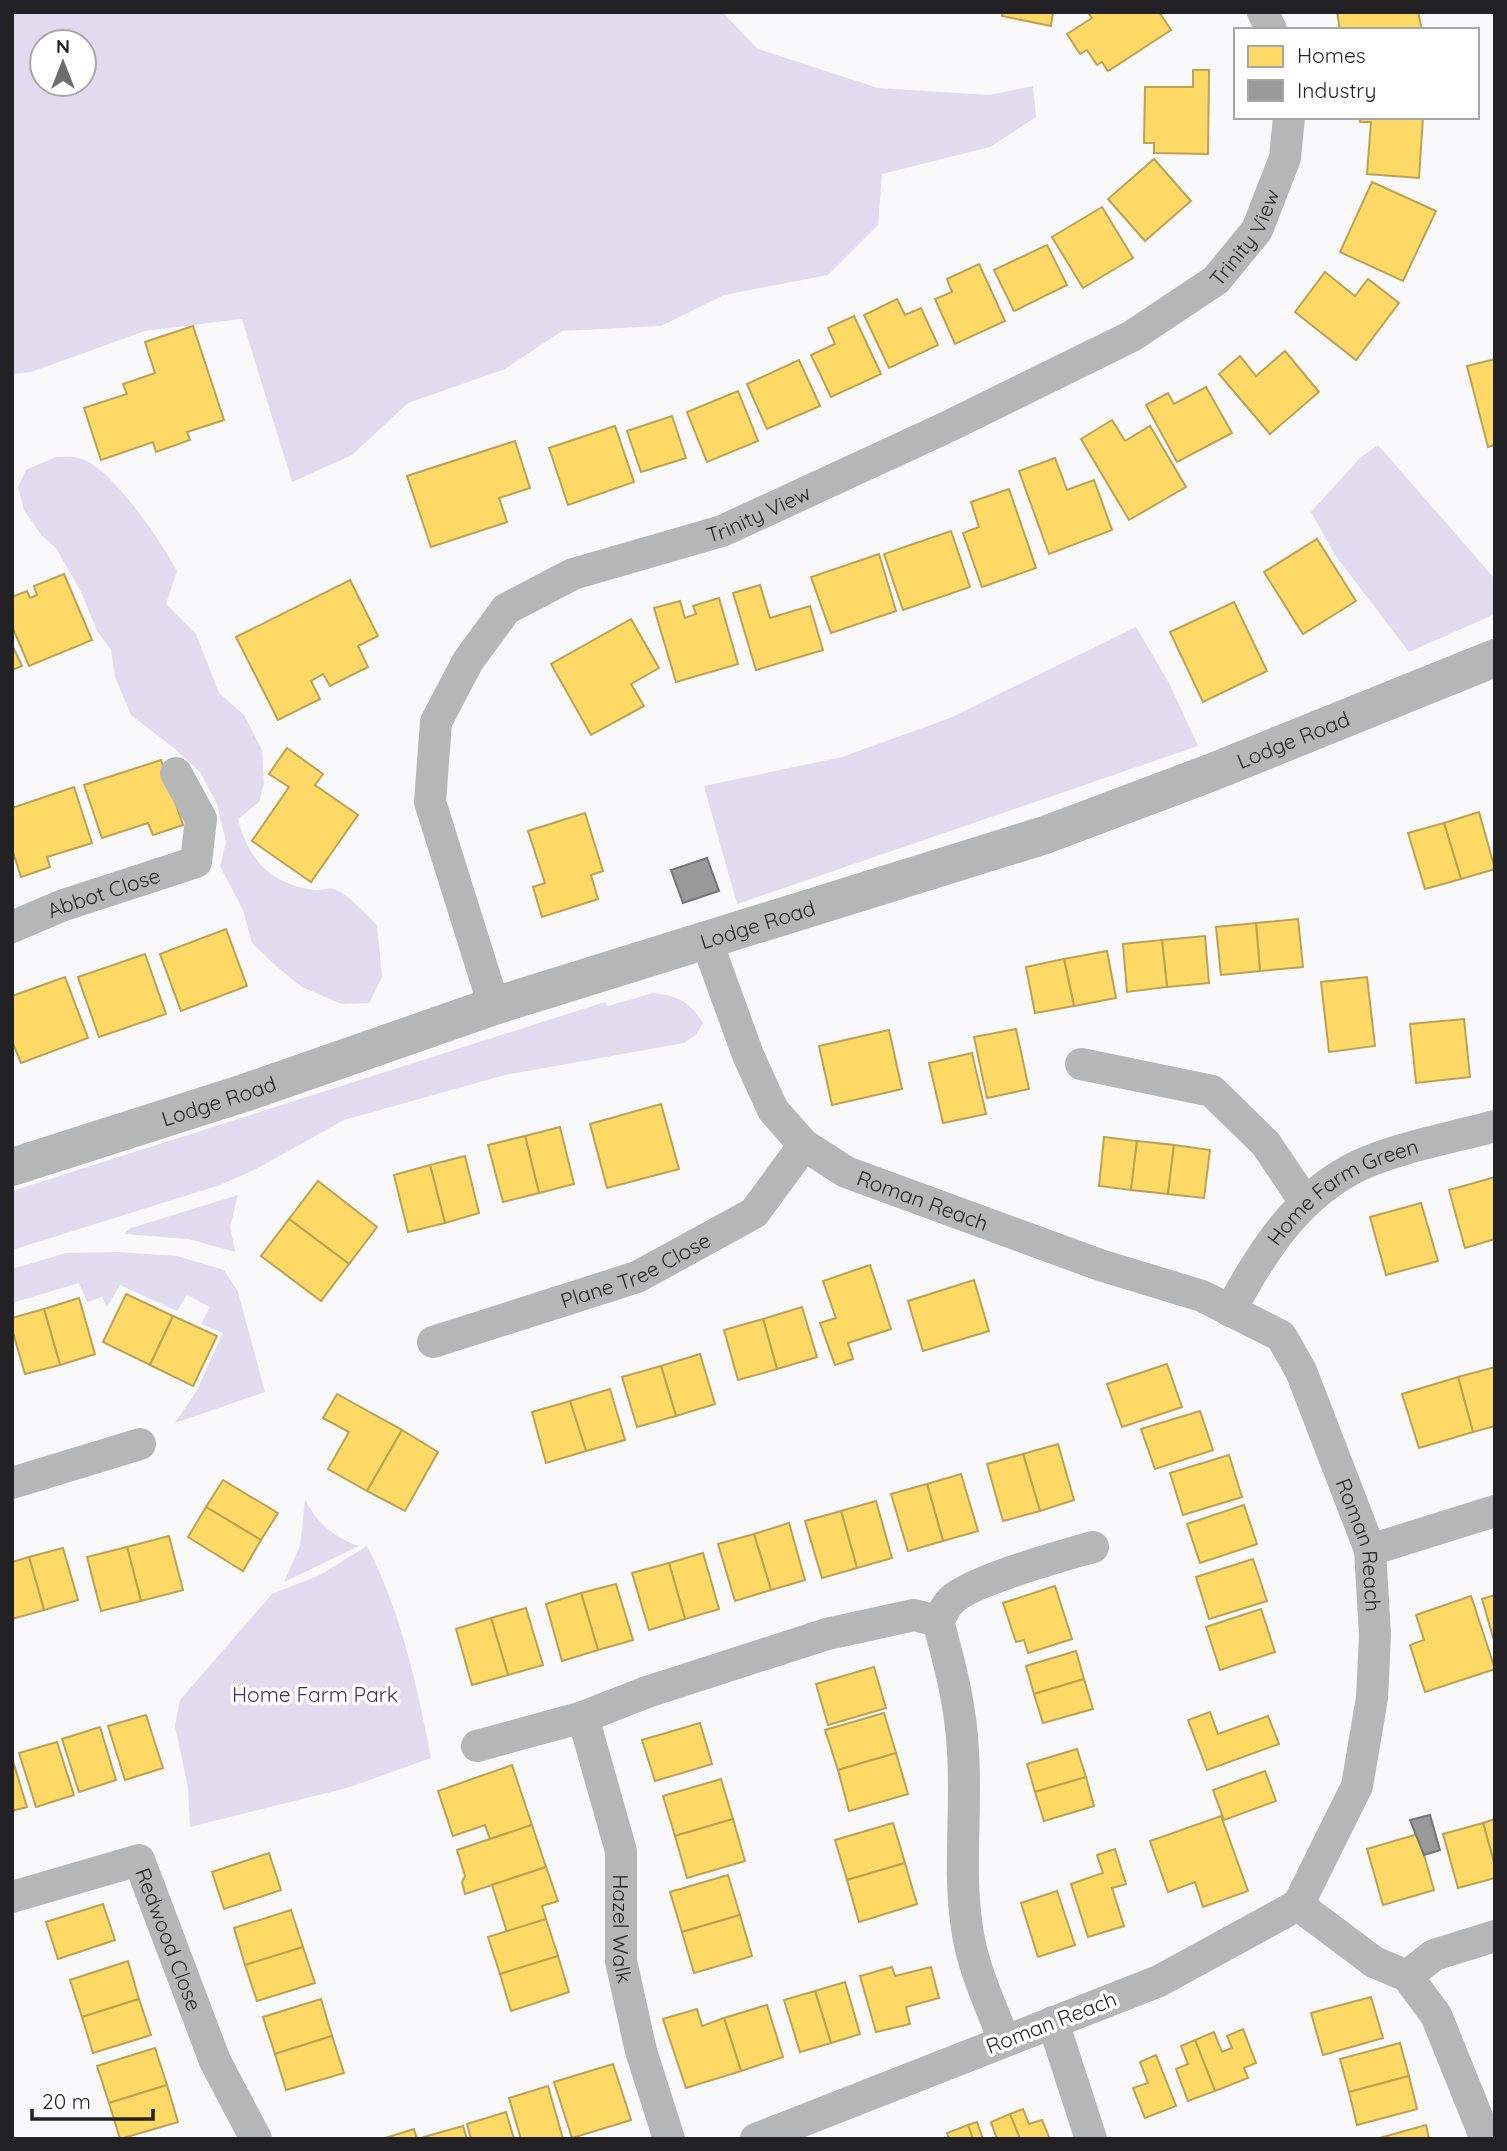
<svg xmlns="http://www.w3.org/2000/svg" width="1507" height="2151" font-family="Quicksand,sans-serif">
<rect width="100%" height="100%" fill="#f9f8fb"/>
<g fill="#e1dbf0" fill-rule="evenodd">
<path d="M12,12H722L758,49L878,88L990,95L1033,86L1036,117L990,147L882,174L878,225L828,275L724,295L661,326L562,331L505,369L408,403L352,455L292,482L242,319L145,331L31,372L12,374ZM42,42H84V84H42Z"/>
<polygon points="1378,445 1495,579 1495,614 1409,652 1335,555 1311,512 1360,458"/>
<path d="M56,457C63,457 71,456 78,458C110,464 162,543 177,571L166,604L196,634L219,693L244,715L262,750L264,783L259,802L238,819C249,860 269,883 313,890C320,891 328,887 334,889C351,896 364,913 377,925L382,977L369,1003L342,1004L302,987L276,966L252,943L243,910L220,866L226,842L217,804L200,772L174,748L131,715L115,677L111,650L97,631L81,592L56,548L42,536L24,510L18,487L26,470Z"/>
<polygon points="1136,627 1169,683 1198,746 737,904 704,786 842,757 950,718"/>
<path d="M653,993C678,996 689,1001 703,1023L696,1035L684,1043L505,1075L344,1120L256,1169L220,1185L12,1250V1191L605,1002L608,1006Z"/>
<polygon points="238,1195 230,1227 235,1252 189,1239 123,1234 131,1228"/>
<polygon points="115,1252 177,1256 224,1270 238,1292 265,1392 175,1423 196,1392 223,1333 201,1324 210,1307 187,1295 177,1311 120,1285 107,1307 102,1297 87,1302 79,1283 12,1303 12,1269 66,1253"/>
<path d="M305,1500C318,1524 333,1537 359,1546L284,1582L300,1546Z"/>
<path d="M367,1546C401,1612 417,1685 431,1758L347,1788L190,1827L188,1788L175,1726L180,1700L272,1594L320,1575Z"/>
</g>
<g fill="#ffd966" stroke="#bda252" stroke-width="2">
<polygon points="1003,12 1053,12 1051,26 1002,16"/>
<polygon points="1088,12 1159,12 1171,30 1108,71 1102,62 1097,65 1087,50 1080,54 1067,34 1092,18"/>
<polygon points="1337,12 1418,12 1422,30 1340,30"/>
<polygon points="1193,70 1209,70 1208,154 1154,153 1154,143 1144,143 1145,87 1193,87"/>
<polygon points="1360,117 1423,117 1419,178 1367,174 1371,122 1360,122"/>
<polygon points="1154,159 1191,201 1145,241 1108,199"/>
<polygon points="1372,182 1436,211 1403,281 1340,252"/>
<polygon points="1102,207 1133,258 1083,288 1052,237"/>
<polygon points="1047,245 1067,285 1014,311 994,270"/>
<polygon points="979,264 1005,321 955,344 935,299 952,292 947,279"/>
<polygon points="1325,272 1355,296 1368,279 1399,303 1356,360 1295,312"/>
<polygon points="897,299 905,315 921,308 938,345 889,368 864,315"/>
<polygon points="854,316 881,374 831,397 811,355 835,344 828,328"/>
<polygon points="193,326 224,420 187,432 190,440 156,452 153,442 101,460 84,408 127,394 123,384 155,373 145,342"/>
<polygon points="1285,351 1319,392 1270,434 1219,374 1240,356 1256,376"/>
<polygon points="1495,359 1495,445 1488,447 1467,366"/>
<polygon points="799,360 820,406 767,429 747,384"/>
<polygon points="1206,387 1232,433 1177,462 1146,405 1168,393 1174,404"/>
<polygon points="738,391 758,441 707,462 687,412"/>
<polygon points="672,416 686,458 641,472 627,431"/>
<polygon points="1112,420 1125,441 1150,426 1186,487 1129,520 1081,439"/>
<polygon points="615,426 634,482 568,505 549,448"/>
<polygon points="515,441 530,488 499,498 507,522 431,547 407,476"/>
<polygon points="1055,458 1067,490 1094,480 1112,530 1049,554 1019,471"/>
<polygon points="1009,489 1036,568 982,587 963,533 979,527 971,502"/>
<polygon points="951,531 970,587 903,610 884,554"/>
<polygon points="1317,539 1356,601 1303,634 1264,572"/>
<polygon points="879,554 896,611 831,633 811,577"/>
<polygon points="64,574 92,640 29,666 12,626 12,597 27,591 30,598 37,595 34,586"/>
<polygon points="350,580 378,636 358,646 368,667 330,686 323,674 311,681 320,699 278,720 236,637"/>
<polygon points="760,585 770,618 810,606 823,650 756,670 733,593"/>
<polygon points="719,598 738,664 676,682 654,608 680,601 685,618 696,614 693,606"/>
<polygon points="1234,602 1267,671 1203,702 1170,632"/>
<polygon points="631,619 659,668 631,684 644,706 591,735 551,664"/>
<polygon points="12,645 22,666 12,670"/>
<polygon points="287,748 323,774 315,785 358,815 311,882 252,841 289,787 269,774"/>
<polygon points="161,760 183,825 153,835 148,823 102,838 84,785"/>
<polygon points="74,787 92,843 47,857 50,867 21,877 12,849 12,808"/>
<polygon points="1479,812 1495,869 1461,879 1444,823"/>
<polygon points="585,813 603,871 591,875 598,899 542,917 533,887 545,883 528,831"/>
<polygon points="1444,823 1461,879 1425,889 1408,833"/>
<polygon points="1298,919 1303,967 1260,971 1256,923"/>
<polygon points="1256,923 1260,971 1221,975 1216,927"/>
<polygon points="226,929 247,986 181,1011 160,954"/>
<polygon points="1205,936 1209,983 1167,987 1162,940"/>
<polygon points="1162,940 1167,987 1127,992 1123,944"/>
<polygon points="1107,951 1116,998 1074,1006 1064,959"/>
<polygon points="145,954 166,1014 99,1037 78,977"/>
<polygon points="1064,959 1074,1006 1035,1013 1026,967"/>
<polygon points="65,977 88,1038 21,1063 12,1041 12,996"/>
<polygon points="1367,977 1375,1046 1329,1052 1321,982"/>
<polygon points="1464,1019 1470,1077 1416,1083 1410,1024"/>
<polygon points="1016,1029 1029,1089 987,1098 974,1037"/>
<polygon points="889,1030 902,1089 832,1105 819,1046"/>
<polygon points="972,1053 986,1114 943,1123 929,1063"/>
<polygon points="661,1104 679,1169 607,1188 590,1124"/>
<polygon points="560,1127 574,1184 539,1193 525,1136"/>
<polygon points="525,1136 539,1193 503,1202 488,1145"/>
<polygon points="1104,1137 1137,1141 1131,1190 1099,1186"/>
<polygon points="1137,1141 1174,1145 1168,1194 1131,1190"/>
<polygon points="1174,1145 1210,1150 1204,1198 1168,1194"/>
<polygon points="465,1156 479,1213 445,1223 430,1165"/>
<polygon points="430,1165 445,1223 408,1232 394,1175"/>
<polygon points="1495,1177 1495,1239 1465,1248 1449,1190"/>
<polygon points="318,1181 377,1227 349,1264 289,1219"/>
<polygon points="1421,1203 1438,1261 1386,1275 1370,1217"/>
<polygon points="289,1219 349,1264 321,1301 261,1256"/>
<polygon points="870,1265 891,1329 848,1343 853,1359 835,1365 820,1323 836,1318 823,1281"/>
<polygon points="974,1280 989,1331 923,1351 908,1301"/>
<polygon points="126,1294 173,1316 150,1365 103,1342"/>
<polygon points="79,1298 95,1354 60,1365 44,1309"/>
<polygon points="802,1307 817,1357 777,1369 763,1319"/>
<polygon points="44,1309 60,1365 25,1374 12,1329 12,1318"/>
<polygon points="173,1316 217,1336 193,1386 150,1365"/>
<polygon points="763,1319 777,1369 738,1380 724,1330"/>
<polygon points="700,1354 715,1404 676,1416 661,1366"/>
<polygon points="1167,1364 1182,1407 1122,1427 1107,1384"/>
<polygon points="661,1366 676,1416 637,1427 622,1377"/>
<polygon points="1495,1367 1495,1426 1473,1432 1458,1377"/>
<polygon points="1458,1377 1473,1432 1419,1448 1402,1394"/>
<polygon points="610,1389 625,1440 586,1451 570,1401"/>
<polygon points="337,1394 402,1430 367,1491 328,1469 349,1432 323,1418"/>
<polygon points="570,1401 586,1451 546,1463 532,1412"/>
<polygon points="1200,1411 1213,1450 1155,1469 1141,1429"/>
<polygon points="402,1430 438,1452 405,1511 367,1491"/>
<polygon points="1058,1444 1074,1500 1040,1511 1023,1454"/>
<polygon points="1023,1454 1040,1511 1003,1521 987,1464"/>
<polygon points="1229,1455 1242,1497 1183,1515 1170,1473"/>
<polygon points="961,1474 978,1531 943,1541 927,1484"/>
<polygon points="223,1480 278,1513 261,1540 206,1507"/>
<polygon points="927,1484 943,1541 908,1551 891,1494"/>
<polygon points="876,1501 892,1558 857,1568 841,1511"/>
<polygon points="1244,1505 1257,1544 1200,1563 1187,1524"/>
<polygon points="206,1507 261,1540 243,1571 188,1537"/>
<polygon points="841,1511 857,1568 822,1578 805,1521"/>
<polygon points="789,1523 805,1580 771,1590 754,1534"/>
<polygon points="754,1534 771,1590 735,1601 718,1544"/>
<polygon points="169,1536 183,1590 141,1601 127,1547"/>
<polygon points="127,1547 141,1601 101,1611 87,1557"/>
<polygon points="63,1548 78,1600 44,1610 29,1557"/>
<polygon points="703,1553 719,1609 685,1619 669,1563"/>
<polygon points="29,1557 44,1610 12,1619 12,1562"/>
<polygon points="1253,1559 1267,1601 1209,1619 1196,1577"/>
<polygon points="669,1563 685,1619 649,1630 632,1573"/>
<polygon points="616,1584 633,1640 598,1650 581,1593"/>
<polygon points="1055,1586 1072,1639 1028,1653 1024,1640 1016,1642 1003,1603"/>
<polygon points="581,1593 598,1650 562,1661 546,1604"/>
<polygon points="1495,1595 1495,1644 1482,1599"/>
<polygon points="1471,1596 1495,1669 1425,1692 1410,1645 1424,1640 1416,1615"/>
<polygon points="526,1608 543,1665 508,1675 491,1618"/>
<polygon points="1261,1609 1275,1652 1220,1670 1206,1627"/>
<polygon points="491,1618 508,1675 472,1685 456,1629"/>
<polygon points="1076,1651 1084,1679 1034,1694 1026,1666"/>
<polygon points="874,1667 886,1708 828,1725 816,1684"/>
<polygon points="1084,1679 1093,1709 1043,1723 1034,1694"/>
<polygon points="1210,1712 1218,1734 1268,1716 1279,1744 1207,1770 1188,1720"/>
<polygon points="884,1713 896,1753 838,1770 825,1730"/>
<polygon points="146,1715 163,1768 125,1780 108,1726"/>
<polygon points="700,1723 712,1764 655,1781 642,1740"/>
<polygon points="100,1727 116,1780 79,1792 62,1739"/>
<polygon points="57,1742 74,1795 36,1807 19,1753"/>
<polygon points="1077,1749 1086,1777 1035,1792 1027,1764"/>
<polygon points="896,1753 908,1794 849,1811 838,1770"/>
<polygon points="12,1758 27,1807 12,1811"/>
<polygon points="512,1765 532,1825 490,1839 485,1825 453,1836 438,1791"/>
<polygon points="1265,1771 1276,1801 1224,1820 1213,1790"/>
<polygon points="1086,1777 1094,1806 1044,1821 1035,1792"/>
<polygon points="721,1779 733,1819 675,1836 663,1796"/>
<polygon points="1221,1816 1248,1891 1203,1907 1195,1882 1168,1892 1150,1841"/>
<polygon points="733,1819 745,1861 687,1878 675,1836"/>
<polygon points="1495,1819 1495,1866 1483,1823"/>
<polygon points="893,1823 905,1863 847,1880 835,1840"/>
<polygon points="1483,1823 1495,1866 1495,1878 1458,1888 1443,1834"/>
<polygon points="532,1825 546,1867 465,1894 462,1882 465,1876 457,1850"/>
<polygon points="1418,1834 1434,1890 1383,1905 1367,1849"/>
<polygon points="1115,1849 1126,1884 1112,1888 1124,1926 1088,1937 1071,1884 1103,1873 1097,1855"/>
<polygon points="269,1853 281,1890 224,1909 212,1872"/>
<polygon points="905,1863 917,1904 859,1922 847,1880"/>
<polygon points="546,1867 558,1901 542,1906 546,1919 507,1932 492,1885"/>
<polygon points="728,1875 740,1915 682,1932 670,1892"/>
<polygon points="1057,1891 1075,1945 1038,1957 1021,1903"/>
<polygon points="103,1904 115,1940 58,1959 46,1922"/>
<polygon points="291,1910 303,1947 245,1965 234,1928"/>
<polygon points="740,1915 752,1956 694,1973 682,1932"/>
<polygon points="546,1919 558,1956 500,1974 488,1937"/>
<polygon points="303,1947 315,1983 257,2001 245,1965"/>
<polygon points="558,1956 569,1992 511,2011 500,1974"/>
<polygon points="128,1961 139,1999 82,2017 70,1980"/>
<polygon points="892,1967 895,1976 931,1967 939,1998 906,2007 910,2024 876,2032 860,1976"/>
<polygon points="845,1982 860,2034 831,2043 815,1991"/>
<polygon points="815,1991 831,2043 800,2052 784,2000"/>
<polygon points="1371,1997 1383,2038 1323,2055 1311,2013"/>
<polygon points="139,1999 151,2035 93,2053 82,2017"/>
<polygon points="321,1999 332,2036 275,2054 263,2017"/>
<polygon points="767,2005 783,2057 741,2071 724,2018"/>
<polygon points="697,2009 702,2026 724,2018 741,2071 686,2088 663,2019"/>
<polygon points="1243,2029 1256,2063 1244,2068 1248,2078 1215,2091 1195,2040 1214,2032 1222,2052 1232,2048 1227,2036"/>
<polygon points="332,2036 344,2073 286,2090 275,2054"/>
<polygon points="1195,2040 1215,2091 1188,2101 1176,2069 1188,2064 1181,2046"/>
<polygon points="1400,2043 1409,2076 1349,2092 1340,2059"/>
<polygon points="155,2048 167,2085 109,2103 97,2066"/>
<polygon points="1156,2055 1176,2106 1145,2118 1133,2088 1148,2083 1140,2062"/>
<polygon points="613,2064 631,2120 572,2138 554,2082"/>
<polygon points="1409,2076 1417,2109 1357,2125 1349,2092"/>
<polygon points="167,2085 178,2122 120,2139 109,2103"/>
<polygon points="548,2086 563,2139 521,2139 509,2098"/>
<polygon points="1023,2109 1029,2124 1042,2120 1050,2139 1020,2139 1010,2114"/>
<polygon points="506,2112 514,2139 471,2139 467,2124"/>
<polygon points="1010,2114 1020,2139 997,2139 991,2122"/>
<polygon points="977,2122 983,2139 973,2139 968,2125"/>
<polygon points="968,2125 973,2139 949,2139 947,2133"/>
<polygon points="1426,2125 1429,2139 1376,2139"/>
<polygon points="463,2126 467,2139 425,2139 424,2137"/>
<polygon points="414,2129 417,2139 382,2139"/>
</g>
<g fill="#999" stroke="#757576" stroke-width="2">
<polygon points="707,858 719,891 683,903 671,870"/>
<polygon points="1430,1815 1440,1850 1424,1855 1410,1820"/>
</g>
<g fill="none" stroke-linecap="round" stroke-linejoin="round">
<g stroke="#b4b7b5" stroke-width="32">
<polyline points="1263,12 1271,30"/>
<path id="s1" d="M12,927L61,906L196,862L201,819L176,773"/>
<path id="s2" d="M707,942L748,1055L773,1110L804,1145L846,1172L1100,1265L1202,1296L1281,1336L1301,1371L1370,1550L1375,1635L1372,1698L1357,1786L1298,1905L1159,1981L756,2139"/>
<path id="s3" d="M494,1006L430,802L436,722L468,661L506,609L573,574L722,531L945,428L1132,336L1216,280L1257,230L1285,158L1289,117"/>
<polyline points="1081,1064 1212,1091 1266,1144 1305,1202"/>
<path id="s4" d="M1230,1311C1261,1253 1298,1194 1360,1165C1396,1148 1455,1137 1495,1126"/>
<path id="s5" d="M433,1342L637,1277L754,1213L804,1145"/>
<polyline points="12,1483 140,1444"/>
<polyline points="1370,1550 1495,1511"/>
<path d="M938,1621C950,1665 961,1706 963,1752C967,1811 958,1869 967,1928C972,1966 990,2004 1004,2040"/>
<path id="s6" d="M583,1717L621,1851V1961L641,2051L669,2139"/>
<path d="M477,1746L583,1717L647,1692L827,1634L914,1615L938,1621C942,1615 945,1607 950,1602C966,1582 1065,1555 1093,1547"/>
<path id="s7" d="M12,1897L139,1860L215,2061L256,2139"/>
<polyline points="1298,1905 1374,1962 1407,1976 1436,2015 1486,2139"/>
<polyline points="1407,1976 1434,1955 1495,1936"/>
<polyline points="1053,2022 1091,2139"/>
</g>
<path stroke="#b4b7b5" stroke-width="38" id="s8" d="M12,1167L244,1093L494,1006L1045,835L1210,773L1495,658"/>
</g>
<g text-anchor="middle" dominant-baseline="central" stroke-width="7" stroke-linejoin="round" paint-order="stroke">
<g font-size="21" fill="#222123" stroke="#fff">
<text stroke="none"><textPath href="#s3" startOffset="1265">Trinity View</textPath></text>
<text stroke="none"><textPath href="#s3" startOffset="698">Trinity View</textPath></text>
<text stroke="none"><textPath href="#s8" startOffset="1351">Lodge Road</textPath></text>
<text stroke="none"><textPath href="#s1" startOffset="98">Abbot Close</textPath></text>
<text stroke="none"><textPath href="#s8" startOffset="784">Lodge Road</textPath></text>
<text stroke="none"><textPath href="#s8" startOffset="217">Lodge Road</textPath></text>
<text stroke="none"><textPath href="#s4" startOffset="170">Home Farm Green</textPath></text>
<text stroke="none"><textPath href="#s2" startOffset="359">Roman Reach</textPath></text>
<text stroke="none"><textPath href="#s5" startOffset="215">Plane Tree Close</textPath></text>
<text stroke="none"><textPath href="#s2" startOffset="968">Roman Reach</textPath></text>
<text stroke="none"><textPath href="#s6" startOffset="217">Hazel Walk</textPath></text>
<text stroke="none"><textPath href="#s7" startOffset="217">Redwood Close</textPath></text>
<text transform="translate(1051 2022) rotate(-21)">Roman Reach</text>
</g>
<g font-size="21" fill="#412e60" stroke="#fff">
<text x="315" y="1694">Home Farm Park</text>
</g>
</g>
<rect width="1507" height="2151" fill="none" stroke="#222123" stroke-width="28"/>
<rect x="1234" y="28" width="245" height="91" fill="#ffffff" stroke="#a7a6a7" stroke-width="2"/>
<rect x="1248" y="46" width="35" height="21" fill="#ffd966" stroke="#a7a6a7" stroke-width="2"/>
<text x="1297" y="63" font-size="21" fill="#222123">Homes</text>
<rect x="1248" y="80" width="35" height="21" fill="#999999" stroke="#a7a6a7" stroke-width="2"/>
<text x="1297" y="98" font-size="21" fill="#222123">Industry</text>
<g transform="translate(63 63)"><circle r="33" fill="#ffffff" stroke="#a7a6a7" stroke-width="2"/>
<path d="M0-5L12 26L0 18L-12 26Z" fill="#6d6c6f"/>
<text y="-10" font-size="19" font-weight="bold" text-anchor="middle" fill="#222123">N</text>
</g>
<path d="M32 2109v10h121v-10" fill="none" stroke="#222123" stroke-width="3.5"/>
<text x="42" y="2109" font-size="21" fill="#222123" stroke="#ffffff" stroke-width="5" paint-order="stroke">20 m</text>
</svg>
